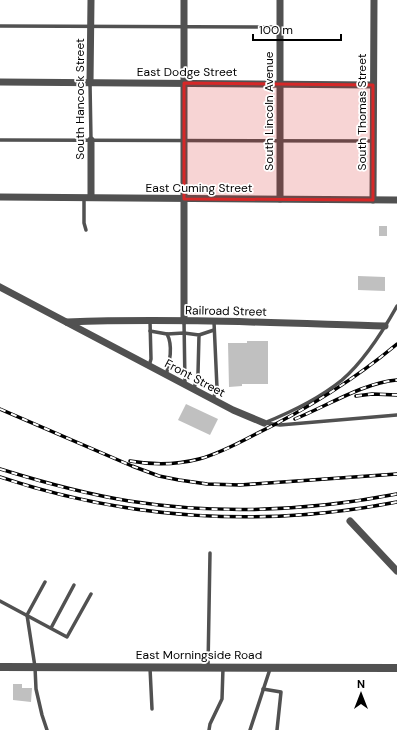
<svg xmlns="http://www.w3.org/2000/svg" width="397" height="730" font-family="'DM Sans',sans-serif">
<rect width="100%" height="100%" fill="#fff"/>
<g fill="#c0c0c0">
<rect x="379" y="226" width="8" height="10"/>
<polygon points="358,276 385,277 385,291 358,290"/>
<polygon points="247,341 268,341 268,384 242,384 242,386 229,387 228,343 247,343"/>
<polygon points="186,404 218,419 210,435 178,420"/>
<polygon points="13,684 22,684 22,688 32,688 31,702 13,700"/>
</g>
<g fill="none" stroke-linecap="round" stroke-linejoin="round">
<g stroke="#515151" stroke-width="3.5">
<polyline points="0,26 280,27"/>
<polyline points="90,83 91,140"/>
<polyline points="0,140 373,141"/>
<polyline points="84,197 84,223 86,230"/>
<polyline points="184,321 185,384"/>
<path d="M150,331L167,334C173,345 170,363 166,375"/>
<polyline points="167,334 184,333 199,335 198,373 194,389"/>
<polyline points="199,335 214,330"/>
<polyline points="149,366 151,359 150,321"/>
<polyline points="213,399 217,388 214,322"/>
<path d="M264,423C289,413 321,397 342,380C364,361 383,331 397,306"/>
<polyline points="265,423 280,425 397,415"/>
<polyline points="45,582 27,615 35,667 36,689 42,715 47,730"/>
<polyline points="0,601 67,637 91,594"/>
<polyline points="51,628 74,585"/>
<polyline points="208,667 210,553"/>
<polyline points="150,668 152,709"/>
<polyline points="263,689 281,692 277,730"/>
<polyline points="209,730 210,724 222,699 223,668"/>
<polyline points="250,730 270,669"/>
</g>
<g stroke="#515151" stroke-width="7">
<polyline points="0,82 373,85"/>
<polyline points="90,83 91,0"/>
<polyline points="0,197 397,200"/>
<polyline points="91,197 91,140"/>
<polyline points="280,199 280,0"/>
<polyline points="373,200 374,0"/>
<polyline points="0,287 233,410 264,423"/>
<polyline points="184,321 184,0"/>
<path d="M67,322C173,318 279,323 385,326"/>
<polyline points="350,521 397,571"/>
</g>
<polyline stroke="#515151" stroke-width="8" points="0,667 397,668"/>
<g stroke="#000" stroke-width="3.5">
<g id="rail">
<polyline points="356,396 372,394 397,395"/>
<polyline points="0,409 132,466 159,476 179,480 207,484 240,485 397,474"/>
<path d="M295,419C327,406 363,383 397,380"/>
<path d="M130,461C153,465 176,465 199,459C218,454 237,444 254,435C305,410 354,380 397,344"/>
<path d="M0,469C42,482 85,494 129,501C218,515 309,511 397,494"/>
<path d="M0,477C128,520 265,528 397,502"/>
</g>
</g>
<use href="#rail" stroke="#fff" stroke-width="2" stroke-dasharray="6" stroke-linecap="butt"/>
</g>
<path fill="#d62828" fill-opacity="0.2" stroke="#d62828" stroke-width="3" stroke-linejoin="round" d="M184,83L373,85V200L184,199Z"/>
<g text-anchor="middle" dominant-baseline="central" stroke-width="3.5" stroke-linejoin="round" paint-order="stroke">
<g font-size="12" fill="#000" stroke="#fff">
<text x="187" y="72">East Dodge Street</text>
<text transform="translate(80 99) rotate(-90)">South Hancock Street</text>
<text transform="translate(269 111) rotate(-90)">South Lincoln Avenue</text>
<text transform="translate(362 112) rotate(-90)">South Thomas Street</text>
<text x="199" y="188">East Cuming Street</text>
<text transform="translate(226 311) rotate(1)">Railroad Street</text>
<text transform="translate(195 378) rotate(28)">Front Street</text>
<text x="199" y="655">East Morningside Road</text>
</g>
</g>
<g transform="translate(361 694)" stroke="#ffffff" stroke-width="3" paint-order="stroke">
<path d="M0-3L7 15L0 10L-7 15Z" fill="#000000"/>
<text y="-6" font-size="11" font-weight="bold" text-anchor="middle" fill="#000000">N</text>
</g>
<path d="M253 34v6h88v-6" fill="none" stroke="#000000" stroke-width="2"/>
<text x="259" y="34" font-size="12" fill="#000000" stroke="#ffffff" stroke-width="3" paint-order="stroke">100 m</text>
</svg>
